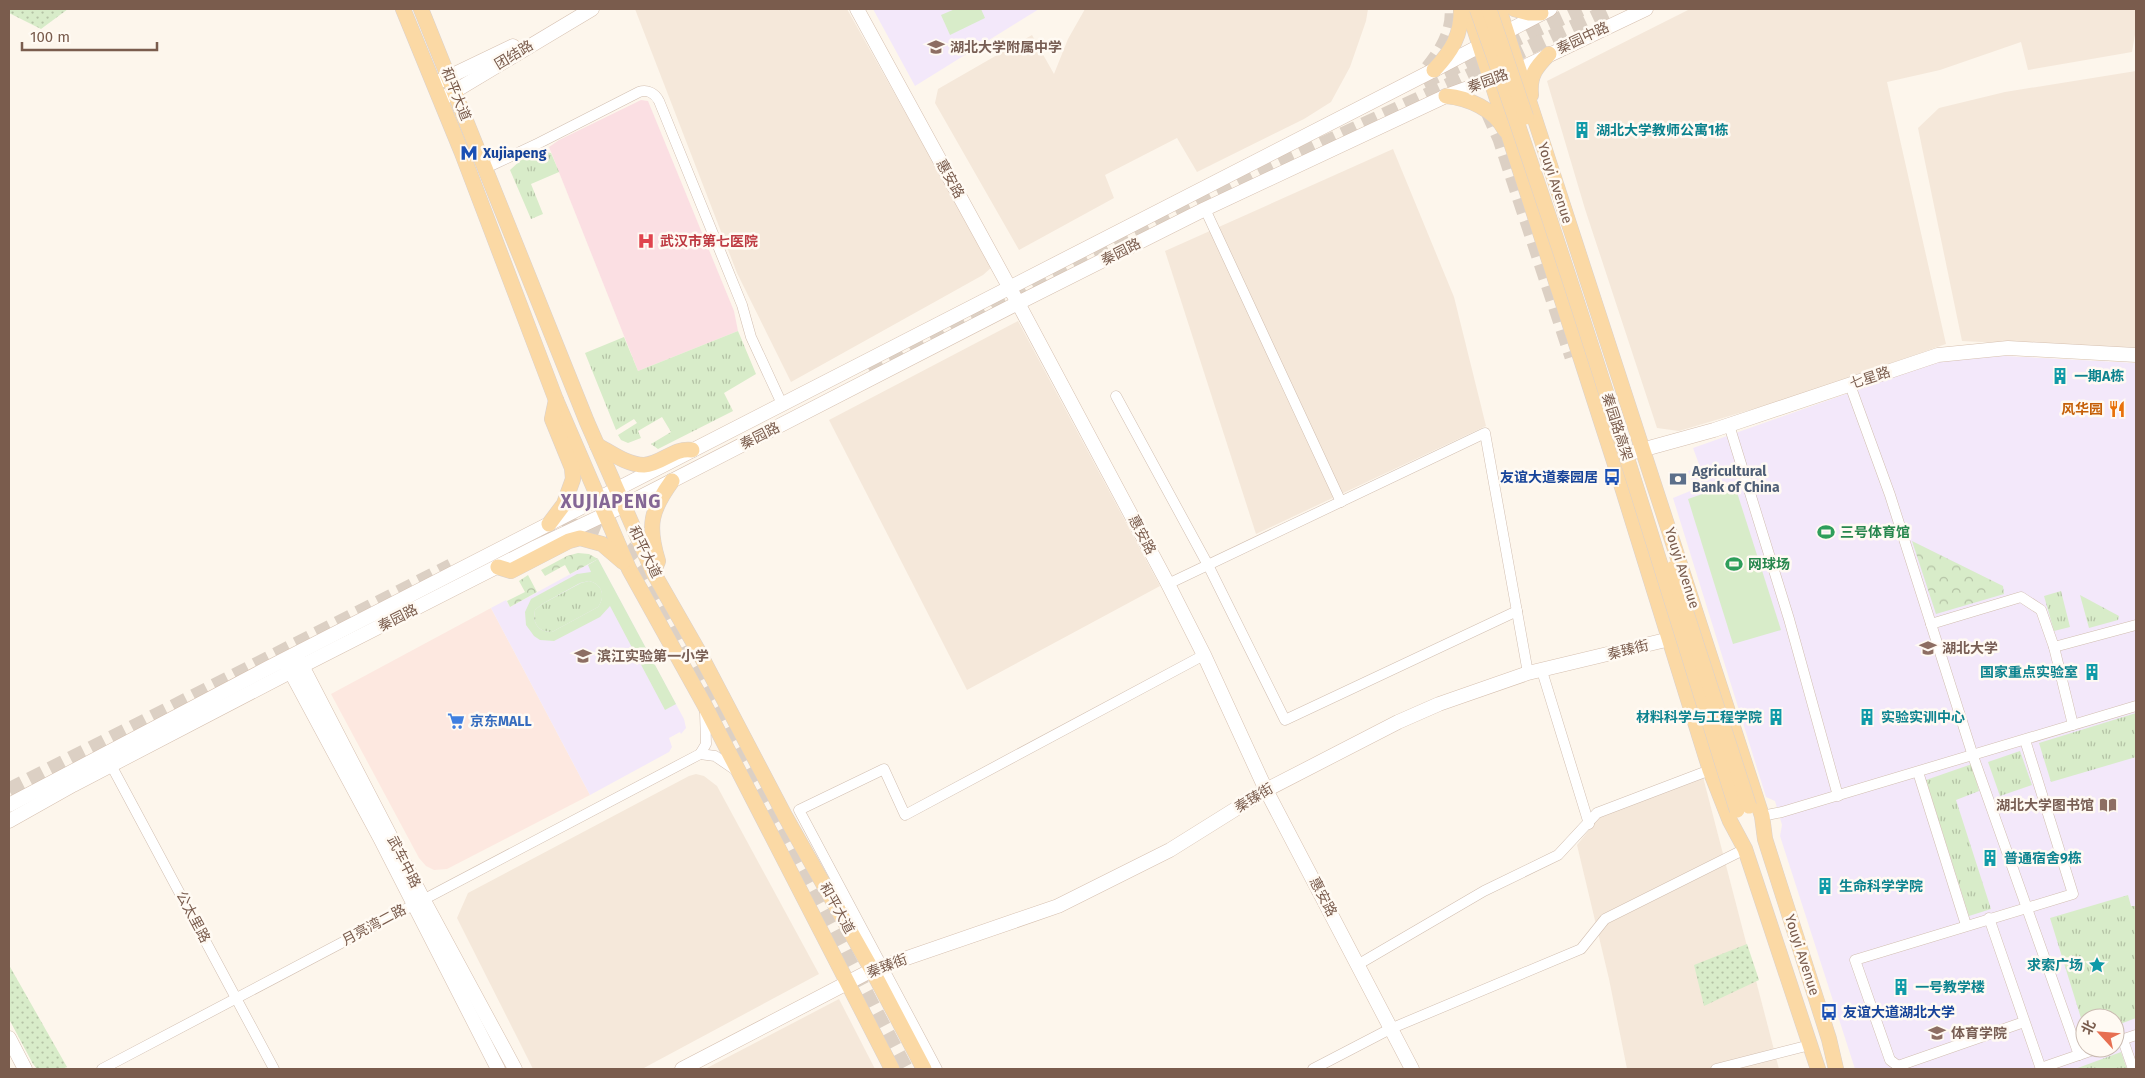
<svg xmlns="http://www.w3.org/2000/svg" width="2145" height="1078" font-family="'Fira Sans','Noto Sans SC',sans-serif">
<defs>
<pattern id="grass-tufts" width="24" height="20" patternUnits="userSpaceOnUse" patternTransform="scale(1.25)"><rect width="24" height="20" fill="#d8ecc9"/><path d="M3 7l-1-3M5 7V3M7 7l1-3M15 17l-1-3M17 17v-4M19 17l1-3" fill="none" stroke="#b4c2a5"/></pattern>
<pattern id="forest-crowns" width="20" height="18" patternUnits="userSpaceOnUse" patternTransform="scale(1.25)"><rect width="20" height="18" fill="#d8ecc9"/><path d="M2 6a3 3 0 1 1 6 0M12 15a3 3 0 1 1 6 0" fill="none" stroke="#b4c2a5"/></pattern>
<pattern id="park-dots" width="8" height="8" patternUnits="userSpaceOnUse" patternTransform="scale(1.25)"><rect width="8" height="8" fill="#d8ecc9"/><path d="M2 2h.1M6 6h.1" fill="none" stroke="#b4c2a5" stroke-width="1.8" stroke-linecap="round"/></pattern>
</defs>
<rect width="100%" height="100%" fill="#fdf6ec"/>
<g fill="#f5e8da">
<polygon points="635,9 847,9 992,267 983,275 791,382 737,273"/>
<polygon points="1085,9 1368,9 1366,21 1350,67 1331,102 1304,119 1197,172 1177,138 1105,175 1114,198 1019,250 935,103 938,89 1032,35 1054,74 1068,39"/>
<polygon points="1690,9 2136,9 2136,29 2132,52 2028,70 2021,42 1940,70 1887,82 1946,344 1793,397 1679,431 1657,428 1585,209 1547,81"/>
<polygon points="2136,71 2136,350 1962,341 1918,128 1939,108 2005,92"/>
<polygon points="1393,149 1454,297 1486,426 1256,534 1165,251"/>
<polygon points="1018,321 1160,586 967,690 829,420"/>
<polygon points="696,774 704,776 717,786 819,974 642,1069 533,1069 457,918 468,893 689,776"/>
<polygon points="1703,777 1779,1069 1627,1069 1609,979 1577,845 1601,815"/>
<polygon points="839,999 875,1069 705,1069"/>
</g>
<polygon fill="#fde8e0" points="491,608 590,795 447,869 434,870 426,866 419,858 331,694"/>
<g fill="#f3e8fa" fill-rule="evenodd">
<polygon points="873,9 1039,9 915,86"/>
<path d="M2004,356L2136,363V1069H1855L1780,836L1782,825L1775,801L1766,797L1673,498L1695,489L1688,471L1700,467L1693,448L1942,360ZM2085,1018H2115V1048H2085Z"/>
<polygon points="598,559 684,719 686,728 681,734 680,732 669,738 672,747 669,752 590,795 491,608 506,600 510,607"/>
</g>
<polygon fill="#fbdfe3" points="641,100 648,101 734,311 738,331 638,371 549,147 559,140"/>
<g fill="url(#grass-tufts)">
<polygon points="541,151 551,153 559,172 531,184 543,214 531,219 510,170 522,159"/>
<polygon points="738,331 756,374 724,393 733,411 658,449 651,444 671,432 662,417 638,431 641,438 628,443 621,440 618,435 637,423 634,419 616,430 585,353 624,337 638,371"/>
<path d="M589,581C602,584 606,596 598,607L552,632C542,632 536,628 534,618L535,610L542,604L581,583Z"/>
<polygon points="2061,591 2070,627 2054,631 2044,596"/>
<polygon points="2080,595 2119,616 2118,620 2089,628"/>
<polygon points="2136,713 2136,757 2051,782 2039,743"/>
<polygon points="2020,751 2032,785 2000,796 1988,762"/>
<polygon points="1972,764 1979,791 1956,800 1991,909 1969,916 1926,780"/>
<polygon points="2128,895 2131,906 2136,906 2136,1018 2115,1026 2115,1018 2085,1018 2085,1031 2050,918"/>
<polygon points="2121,1052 2127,1069 2075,1069"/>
</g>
<g fill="url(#forest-crowns)">
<polygon points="1912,541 2003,586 2004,594 1936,614"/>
<polygon points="578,553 589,554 598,559 570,574 565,565 545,576 541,570 567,556"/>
<polygon points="528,575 537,592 510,607 507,601 525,592 519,581"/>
</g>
<g fill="url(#park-dots)">
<polygon points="9,9 68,9 41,29 9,13"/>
<polygon points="1747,944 1759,980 1704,1006 1694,965"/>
<polygon points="9,965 67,1067 62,1069 37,1069 33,1064 9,1019"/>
</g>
<g fill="#d8ecc9" fill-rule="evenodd">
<polygon points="955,9 981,9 985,18 950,35 941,15"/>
<polygon points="1734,483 1781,630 1733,644 1688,499"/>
<path d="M598,559L676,704L665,710L610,606L600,617L554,641L540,640L534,636L526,625L525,612L531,599L577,574L591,572L588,565ZM589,581C602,584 606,596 598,607L552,632C542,632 536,628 534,618L535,610L542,604L580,583Z"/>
</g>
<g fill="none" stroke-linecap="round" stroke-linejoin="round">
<g stroke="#dcd0c4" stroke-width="15" stroke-dasharray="15 8" stroke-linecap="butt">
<path d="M1428,68C1441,52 1454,31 1452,9"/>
<polyline points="1423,82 1581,9"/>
<polyline points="1488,112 1500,139 1572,357"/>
<polyline points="868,368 1271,168 1612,9"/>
<path d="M540,533C581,516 617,532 642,567L906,1069"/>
<polyline points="9,790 451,566"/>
</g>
<g stroke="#d1beb0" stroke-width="11">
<g id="street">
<path d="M486,168L539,143L639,92C647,89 655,93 659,101L742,305L751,337L782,404"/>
<polyline points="1205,209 1341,502"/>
<polyline points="1850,385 1890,495 1973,756 2079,1055"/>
<polyline points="1116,396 1208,565 1285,720 1517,611"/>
<polyline points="1729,425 1789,619 1838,796"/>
<polyline points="1168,584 1485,433 1528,673"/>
<polyline points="1931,624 2021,597 2041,610 2054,647 2073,725"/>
<polyline points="2054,647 2136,625"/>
<polyline points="1542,671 1589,824"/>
<polyline points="700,754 715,756 737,771"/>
<polyline points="111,765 274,1069"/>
<polyline points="1918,772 1966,925"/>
<polyline points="1762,816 1782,812 2136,706"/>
<polyline points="1989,918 2041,1069"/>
<polyline points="1359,964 1484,891 1558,855 1597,813 1710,770"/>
<polyline points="2123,1040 2133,1069"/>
<polyline points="2115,1042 2136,1035"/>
<polyline points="1898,1066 2024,1022"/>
<polyline points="2041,1068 2099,1048"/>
<polyline points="102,1069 700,754 706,744 705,711"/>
<polyline points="937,1069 799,810 884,769 905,815 1204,655"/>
<polyline points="1313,1069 1390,1029 1581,949 1605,919 1745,849"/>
<polyline points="1716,1069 1810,1045"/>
<polyline points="1898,1069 1898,1066 1890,1060 1855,960 2073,894 2025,740"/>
</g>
</g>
<g stroke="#d6c0b0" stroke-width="15">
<g id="secondary">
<polyline points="857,9 1018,303 1168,584 1204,655 1266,790 1412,1069"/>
<polyline points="440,81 513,46"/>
<polyline points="445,97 592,9"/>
<polyline points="1616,457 1714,430 1938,355 2008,348 2136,355"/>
<polyline points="298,658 423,899 515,1069"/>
<polyline points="287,665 380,838 498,1069"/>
<polyline points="9,805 268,668 1434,70 1550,9"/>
<polyline points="9,821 73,785 290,672 536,547 623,506 1018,303 1205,209 1446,96 1520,69 1646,9"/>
<polyline points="9,1038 25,1069"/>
<polyline points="682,1069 872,970 1058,906 1170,850 1266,790 1398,722 1439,704 1528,673 1670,639"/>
</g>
</g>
<g stroke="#dad1cd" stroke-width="16">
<g id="primary">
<polyline points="403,9 462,153 556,400 629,569 704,704 892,1069"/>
<polyline points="421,9 587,422 653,572 700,654 785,816 872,970 924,1069"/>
<polyline points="1468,9 1613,458 1710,770 1730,821 1745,849 1818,1069"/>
<polyline points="1499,9 1762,816 1765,839 1829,1039 1836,1069"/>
<polyline points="1514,9 1529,13 1541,13"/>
<path d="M1434,70C1451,52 1462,35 1461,9"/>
<path d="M1531,95C1529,76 1536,67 1549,54"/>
<path d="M1446,96C1468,98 1494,109 1505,130"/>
<path d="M597,445C610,452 627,465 644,465C662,464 674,447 692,450"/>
<polyline points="549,524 564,504 573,479 572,468 552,419 556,400"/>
<polyline points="498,567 511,571 569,541 580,538 602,544 623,562"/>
<path d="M655,568L658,561C647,525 651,510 672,481"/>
</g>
</g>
<use href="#street" stroke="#fff" stroke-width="10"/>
<use href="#secondary" stroke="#fff" stroke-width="14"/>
<use href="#primary" stroke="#fbd9a5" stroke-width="15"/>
<g stroke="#dad1cd" stroke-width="16" stroke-linecap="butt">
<g id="primary-bridge">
<path d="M1477,9C1572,273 1653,542 1737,810"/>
<polyline points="1489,9 1526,117"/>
<polyline points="1672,569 1749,806"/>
</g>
</g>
<use href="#primary-bridge" stroke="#fbd9a5" stroke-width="15"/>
</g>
<defs>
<g id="school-bare" transform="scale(1.35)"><path d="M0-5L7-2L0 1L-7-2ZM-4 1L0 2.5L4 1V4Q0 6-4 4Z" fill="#8d6e63" stroke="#fffaf3" stroke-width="2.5" paint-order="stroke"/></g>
<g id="building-bare" transform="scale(1.35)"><path d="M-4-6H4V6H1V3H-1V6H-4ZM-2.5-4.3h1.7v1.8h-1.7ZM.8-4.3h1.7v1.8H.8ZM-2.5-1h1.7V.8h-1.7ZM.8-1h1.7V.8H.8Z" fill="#0f9aa8" stroke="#fffaf3" stroke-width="2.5" paint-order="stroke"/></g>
<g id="metro-bare" transform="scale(1.35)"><path d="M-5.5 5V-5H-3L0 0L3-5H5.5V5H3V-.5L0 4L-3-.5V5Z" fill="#1a4fb4" stroke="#fffaf3" stroke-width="2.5" paint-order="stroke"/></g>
<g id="hospital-bare" transform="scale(1.35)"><path d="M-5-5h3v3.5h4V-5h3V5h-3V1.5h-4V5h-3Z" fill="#e0444e" stroke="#fffaf3" stroke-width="2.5" paint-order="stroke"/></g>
<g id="restaurant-bare" transform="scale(1.35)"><path d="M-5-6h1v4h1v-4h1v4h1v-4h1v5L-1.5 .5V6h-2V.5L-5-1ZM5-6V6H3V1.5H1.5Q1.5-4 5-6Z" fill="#e8710a" stroke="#fffaf3" stroke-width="2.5" paint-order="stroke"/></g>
<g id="bus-bare" transform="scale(1.35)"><path d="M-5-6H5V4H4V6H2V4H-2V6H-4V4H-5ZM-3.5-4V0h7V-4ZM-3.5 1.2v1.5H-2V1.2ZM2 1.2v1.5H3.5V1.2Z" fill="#1a4fb4" stroke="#fffaf3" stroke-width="2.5" paint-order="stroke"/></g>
<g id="bank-bare" transform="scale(1.35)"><path d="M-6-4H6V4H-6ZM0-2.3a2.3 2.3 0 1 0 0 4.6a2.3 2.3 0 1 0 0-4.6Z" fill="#5c6f8a" stroke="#fffaf3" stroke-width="2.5" paint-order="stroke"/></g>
<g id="stadium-bare" transform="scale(1.35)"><path d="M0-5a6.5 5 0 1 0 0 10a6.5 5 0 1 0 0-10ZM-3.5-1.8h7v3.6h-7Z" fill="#2e9e5b" stroke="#fffaf3" stroke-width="2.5" paint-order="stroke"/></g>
<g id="university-bare" transform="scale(1.35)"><path d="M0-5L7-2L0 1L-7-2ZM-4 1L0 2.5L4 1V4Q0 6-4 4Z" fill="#8d6e63" stroke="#fffaf3" stroke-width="2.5" paint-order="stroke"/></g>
<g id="supermarket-bare" transform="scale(1.35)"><path d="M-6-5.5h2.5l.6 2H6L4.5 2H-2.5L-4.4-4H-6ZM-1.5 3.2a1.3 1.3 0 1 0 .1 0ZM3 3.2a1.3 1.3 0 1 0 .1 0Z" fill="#3f7fe0" stroke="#fffaf3" stroke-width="2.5" paint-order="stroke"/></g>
<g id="library-bare" transform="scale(1.35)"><path d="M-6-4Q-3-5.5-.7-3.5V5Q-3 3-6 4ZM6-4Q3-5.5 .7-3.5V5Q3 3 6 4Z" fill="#8d6e63" stroke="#fffaf3" stroke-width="2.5" paint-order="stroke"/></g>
<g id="sight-bare" transform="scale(1.35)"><path d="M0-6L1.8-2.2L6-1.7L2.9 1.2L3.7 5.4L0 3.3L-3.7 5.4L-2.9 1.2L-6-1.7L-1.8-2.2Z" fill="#0f9aa8" stroke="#fffaf3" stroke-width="2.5" paint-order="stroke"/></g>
</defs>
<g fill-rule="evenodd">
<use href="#school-bare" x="936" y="47"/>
<use href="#building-bare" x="1582" y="130"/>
<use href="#metro-bare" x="469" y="153"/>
<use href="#hospital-bare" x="646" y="241"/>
<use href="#building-bare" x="2060" y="376"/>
<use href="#restaurant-bare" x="2117" y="409"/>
<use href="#bus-bare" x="1612" y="477"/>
<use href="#bank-bare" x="1678" y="479"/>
<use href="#stadium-bare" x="1826" y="532"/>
<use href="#stadium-bare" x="1734" y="564"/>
<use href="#university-bare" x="1928" y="648"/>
<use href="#school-bare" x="583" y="656"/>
<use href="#building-bare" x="2092" y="672"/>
<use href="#building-bare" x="1776" y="717"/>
<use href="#building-bare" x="1867" y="717"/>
<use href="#supermarket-bare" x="456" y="721"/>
<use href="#library-bare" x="2108" y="805"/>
<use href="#building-bare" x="1990" y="858"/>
<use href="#building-bare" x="1825" y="886"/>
<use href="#sight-bare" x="2097" y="965"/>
<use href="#building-bare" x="1901" y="987"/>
<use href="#bus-bare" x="1829" y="1012"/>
<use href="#university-bare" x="1937" y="1033"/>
</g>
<g text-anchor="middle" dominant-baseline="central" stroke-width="5" stroke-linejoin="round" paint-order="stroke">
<g font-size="14" fill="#7a5c4d" stroke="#fffaf3">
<text transform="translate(1583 38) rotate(-25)">秦园中路</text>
<text transform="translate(514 55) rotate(-31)">团结路</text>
<text transform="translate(1488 81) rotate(-20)">秦园路</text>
<text transform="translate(456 94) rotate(68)">和平大道</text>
<text transform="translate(950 179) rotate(61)">惠安路</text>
<text transform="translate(1555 183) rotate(72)">Youyi Avenue</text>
<text transform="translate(1121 252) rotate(-27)">秦园路</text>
<text transform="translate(1870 378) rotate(-18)">七星路</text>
<text transform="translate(1617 427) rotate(72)">秦园路高架</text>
<text transform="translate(760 436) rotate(-27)">秦园路</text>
<text transform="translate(1142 535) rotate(62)">惠安路</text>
<text transform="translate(645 552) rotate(64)">和平大道</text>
<text transform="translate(1682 568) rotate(72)">Youyi Avenue</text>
<text transform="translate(398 618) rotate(-27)">秦园路</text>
<text transform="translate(1628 650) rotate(-14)">秦臻街</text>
<text transform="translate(1254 798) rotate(-31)">秦臻街</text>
<text transform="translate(404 862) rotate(63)">武车中路</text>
<text transform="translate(1323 897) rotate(62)">惠安路</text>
<text transform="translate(837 908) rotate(61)">和平大道</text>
<text transform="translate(193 917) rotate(62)">公太里路</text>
<text transform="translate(374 925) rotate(-28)">月亮湾二路</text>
<text transform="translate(1802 955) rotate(72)">Youyi Avenue</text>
<text transform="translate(887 966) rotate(-21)">秦臻街</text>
</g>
<g font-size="14" font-weight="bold" fill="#785e54" stroke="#fffaf3" text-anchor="start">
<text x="950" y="47">湖北大学附属中学</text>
<text x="1942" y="648">湖北大学</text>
<text x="597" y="656">滨江实验第一小学</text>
<text x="2094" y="805" text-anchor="end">湖北大学图书馆</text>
<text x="1951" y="1033">体育学院</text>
</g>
<g font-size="14" font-weight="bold" fill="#0d838f" stroke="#fffaf3" text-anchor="start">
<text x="1596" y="130">湖北大学教师公寓1栋</text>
<text x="2074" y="376">一期A栋</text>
<text x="2078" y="672" text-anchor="end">国家重点实验室</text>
<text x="1762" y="717" text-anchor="end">材料科学与工程学院</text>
<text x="1881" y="717">实验实训中心</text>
<text x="2004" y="858">普通宿舍9栋</text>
<text x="1839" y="886">生命科学学院</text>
<text x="2083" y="965" text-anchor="end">求索广场</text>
<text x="1915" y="987">一号教学楼</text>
</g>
<g font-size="14" font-weight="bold" fill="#164399" stroke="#fffaf3" text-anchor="start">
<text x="483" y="153">Xujiapeng</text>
<text x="1598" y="477" text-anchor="end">友谊大道秦园居</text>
<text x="1843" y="1012">友谊大道湖北大学</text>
</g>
<g font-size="14" font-weight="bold" fill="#be3a42" stroke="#fffaf3" text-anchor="start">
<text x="660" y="241">武汉市第七医院</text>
</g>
<g font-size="14" font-weight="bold" fill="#c56008" stroke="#fffaf3" text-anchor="end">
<text x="2103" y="409">风华园</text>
</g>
<g font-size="14" font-weight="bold" fill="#4e5e75" stroke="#fffaf3" text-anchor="start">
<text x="1692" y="471">Agricultural<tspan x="1692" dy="16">Bank of China</tspan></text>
</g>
<g font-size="14" font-weight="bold" fill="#27864d" stroke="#fffaf3" text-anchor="start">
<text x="1840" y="532">三号体育馆</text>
<text x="1748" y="564">网球场</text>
</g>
<g font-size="14" font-weight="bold" fill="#366cbe" stroke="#fffaf3" text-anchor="start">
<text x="470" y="721">京东MALL</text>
</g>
<g font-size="19" font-weight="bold" letter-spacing="1" fill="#846695" stroke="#fffaf3">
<text x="611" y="501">XUJIAPENG</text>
</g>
</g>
<rect width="2145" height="1078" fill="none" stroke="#7a5c4d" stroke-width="20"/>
<g transform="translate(2100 1033) rotate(296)"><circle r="24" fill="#fffaf3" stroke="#cabbb1"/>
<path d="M0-4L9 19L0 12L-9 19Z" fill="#e76f51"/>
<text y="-8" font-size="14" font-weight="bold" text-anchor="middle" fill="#7a5c4d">北</text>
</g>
<path d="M22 42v8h135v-8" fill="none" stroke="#7a5c4d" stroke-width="2.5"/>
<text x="30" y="42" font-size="15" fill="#7a5c4d" stroke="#fffaf3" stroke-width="4" paint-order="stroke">100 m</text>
</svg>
